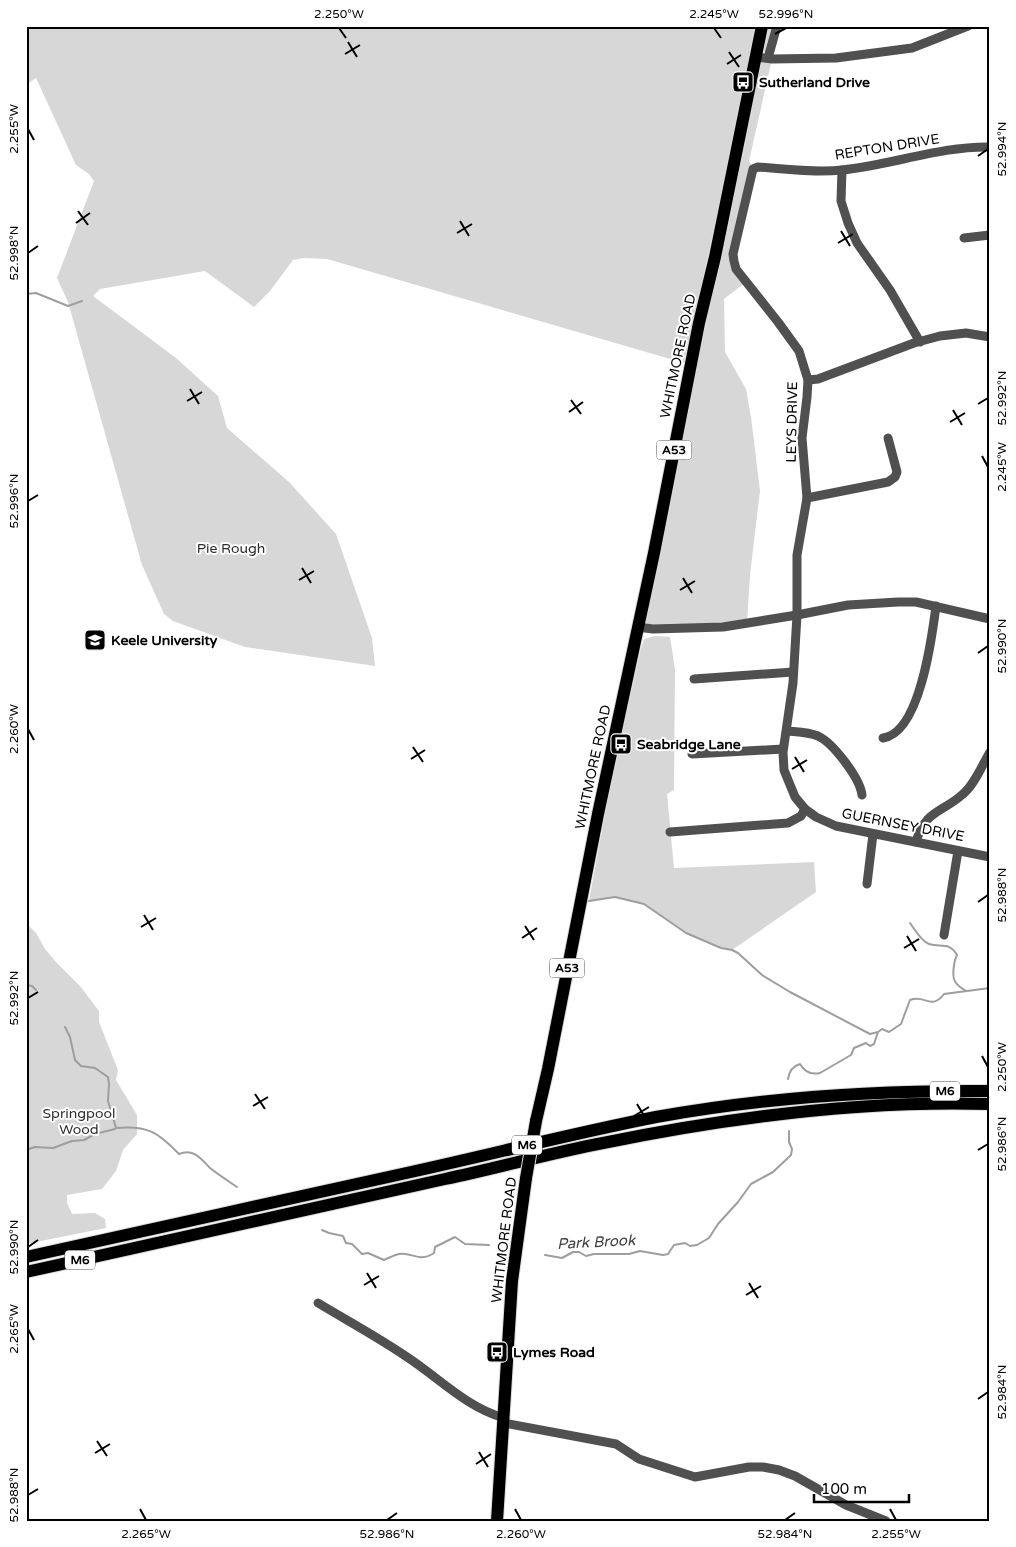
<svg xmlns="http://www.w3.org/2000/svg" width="1016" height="1547" font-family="'Varela Round',sans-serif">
<rect width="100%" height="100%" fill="#fff"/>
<g fill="#d7d7d7">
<polygon points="26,26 757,26 723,189 684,363 327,259 304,258 293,260 270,291 254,307 205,271 100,289 93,296 176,358 218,396 227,428 289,482 336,534 372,638 375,666 245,647 173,621 164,614 142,565 68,302 57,278 94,181 89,174 76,165 36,78 26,85"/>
<polygon points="762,26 777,26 768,53 763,51 756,57 772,59 749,161 753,169 733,254 746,282 724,299 725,352 746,389 751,417 760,491 750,575 747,623 637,627"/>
<polygon points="655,636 670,637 675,669 674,790 667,794 674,868 814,862 816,892 732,950 721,948 686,933 644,904 614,897 589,901 606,808 640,652 644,639"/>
<polygon points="26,923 36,933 45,949 55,961 80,986 99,1011 99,1022 118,1070 116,1080 137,1115 137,1134 123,1150 116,1171 102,1189 67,1195 67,1203 72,1214 95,1213 105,1219 106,1228 26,1244"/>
</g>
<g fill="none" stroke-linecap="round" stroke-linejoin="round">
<g stroke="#9e9e9e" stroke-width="2">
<polyline points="26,294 36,293 68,306 82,301"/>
<polyline points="589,901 615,897 644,904 686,933 721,948 732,950 738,953 762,975 790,992 870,1034 878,1032"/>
<path d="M910,923C915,930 921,941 929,944C940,948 949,941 957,955C954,961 951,978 956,983C958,986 963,989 966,991"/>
<polyline points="26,985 32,986 36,990"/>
<path d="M65,1027L70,1037L75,1060L81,1066L95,1068L108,1077L109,1084L108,1101L116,1128C147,1125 158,1132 179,1154C194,1148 201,1159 210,1168C219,1175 228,1181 237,1187"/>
<path d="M788,1079C789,1072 793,1066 800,1064C804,1071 811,1075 820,1073L851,1055L854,1048L866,1043L870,1046L874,1044L878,1032L882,1029L889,1032L901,1024L910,1000C925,994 931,1011 944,994L990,988"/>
<polyline points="26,1150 35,1147 53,1148 72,1141 84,1140 95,1134 115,1129"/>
<path d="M322,1230L329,1233L343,1236L346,1243L352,1244L362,1254L368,1253L384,1260C389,1258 394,1255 399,1254C413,1252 419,1263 434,1253L435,1247L455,1237L465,1244L489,1245"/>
<polyline points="545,1255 562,1258 573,1252 579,1252 586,1256 594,1254 629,1254 640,1251 663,1255 668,1254 674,1245 685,1243 690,1246 697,1245 709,1238 718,1224 738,1202 751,1184 773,1172 791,1155 792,1149 789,1142 789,1131"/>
</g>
<g stroke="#dbdbdb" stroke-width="14">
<g id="highway">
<polyline points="536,1121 548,1069 598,814 654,553 699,323 715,257 762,26"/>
<path d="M26,1257C154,1228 283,1201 411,1172C493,1154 574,1133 656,1117C766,1097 878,1090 990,1091"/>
<path d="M26,1272C166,1240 305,1211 445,1179C498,1168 550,1153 603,1143C730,1117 861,1100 990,1104"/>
<polyline points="497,1521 512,1281 526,1178"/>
</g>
</g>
<g stroke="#505050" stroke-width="9">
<polyline points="756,57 772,59 836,58 912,48 968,26"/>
<polyline points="768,58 777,26"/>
<path d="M990,147C940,146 892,165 842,170C815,173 786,169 758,167L753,169L733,254L734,261L736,269L778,322L799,351L808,380L807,397L802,438L807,498L797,555V615L793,683L783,752L784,770L795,797L805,809L816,817L836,826L990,857"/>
<polyline points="842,170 841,201 848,223 857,243 890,290 920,342"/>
<polyline points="964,238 990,235"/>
<polyline points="808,380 818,379 914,343 940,336 966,333 990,337"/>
<polyline points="807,498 888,482 895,477 897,472 888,438"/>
<polyline points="637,627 653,629 723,627 797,615 848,605 898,602 916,602 990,619"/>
<polyline points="694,679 793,672"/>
<path d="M787,731C797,732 808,732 818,736C833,743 860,778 862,795"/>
<path d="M883,738C920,733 932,637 936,606"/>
<polyline points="692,754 783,749"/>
<polyline points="670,832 788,823 801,816 805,809"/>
<path d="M916,842C925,810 942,813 963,794C975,784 982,765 990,752"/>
<polyline points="867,884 873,834"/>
<polyline points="944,935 958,851"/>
<path d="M318,1303C348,1321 378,1337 407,1357C439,1378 466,1407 504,1418"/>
<polyline points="504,1423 616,1444 639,1459 695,1477 749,1467 763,1467 779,1470 795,1476 846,1505 886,1521"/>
</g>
<use href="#highway" stroke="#000" stroke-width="12"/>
<g stroke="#dbdbdb" stroke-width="14" stroke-linecap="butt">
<polyline id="highway-bridge" points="526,1178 536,1121"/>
</g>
<use href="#highway-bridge" stroke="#000" stroke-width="12"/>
</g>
<path fill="none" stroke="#000" stroke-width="2" d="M339,28L346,38M714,28L721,38M775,34L786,28M348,42L357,57M729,52L739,67M345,54L360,45M727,64L741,55M28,129L34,140M978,156L988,149M78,211L88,225M460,221L469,236M76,223L90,213M841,231L850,246M457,233L472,224M838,243L853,234M28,253L38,246M190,389L199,404M571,400L581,414M187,401L202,392M978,404L988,398M953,410L962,425M569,412L583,402M950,422L965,413M982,456L988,467M28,501L38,495M302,568L311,583M683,578L692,593M299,580L314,571M680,590L695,581M978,653L988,646M28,729L34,740M413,747L423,762M795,757L804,772M411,759L425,750M792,769L807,760M978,902L988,895M144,915L153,930M525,926L534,940M141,927L156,918M907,936L916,951M522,938L537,928M904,948L919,939M28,998L38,992M982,1056L988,1067M255,1094L265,1109M637,1104L646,1119M253,1106L268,1097M634,1116L649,1107M978,1150L988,1144M28,1247L38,1240M367,1273L376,1288M749,1283L758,1298M364,1285L379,1276M746,1295L761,1286M28,1329L34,1340M978,1399L988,1392M97,1441L107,1456M479,1452L488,1467M95,1453L110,1444M476,1464L491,1454M28,1495L38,1489M140,1509L146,1520M515,1509L521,1520M890,1509L896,1520M387,1520L397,1513M785,1520L795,1513"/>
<defs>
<g id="bus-square" transform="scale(1.125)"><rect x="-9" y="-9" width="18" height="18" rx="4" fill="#000" stroke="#fff"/><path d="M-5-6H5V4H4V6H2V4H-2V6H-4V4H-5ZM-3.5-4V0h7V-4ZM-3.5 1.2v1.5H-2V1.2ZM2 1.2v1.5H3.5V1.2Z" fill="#fff"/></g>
<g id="university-square" transform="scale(1.125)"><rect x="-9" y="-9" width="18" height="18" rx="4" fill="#000" stroke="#fff"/><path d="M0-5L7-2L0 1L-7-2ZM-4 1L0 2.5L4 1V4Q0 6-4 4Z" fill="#fff"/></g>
</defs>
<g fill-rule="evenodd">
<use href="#bus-square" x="743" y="82"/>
<use href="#university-square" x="95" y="640"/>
<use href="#bus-square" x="621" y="744"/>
<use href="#bus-square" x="497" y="1352"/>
</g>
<g text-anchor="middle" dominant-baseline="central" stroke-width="4" stroke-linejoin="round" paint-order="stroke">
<g fill="#fff" stroke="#4c4c4c" stroke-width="1">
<rect x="656.5" y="440.5" width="35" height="19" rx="4"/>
<rect x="549.5" y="958.5" width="35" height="19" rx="4"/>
<rect x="930" y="1081.5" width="30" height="19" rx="4"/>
<rect x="512" y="1135.5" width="30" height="19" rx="4"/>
<rect x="65" y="1250.5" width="30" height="19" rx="4"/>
</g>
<g font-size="12" font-weight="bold" fill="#000">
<text x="674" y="450">A53</text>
<text x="567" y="968">A53</text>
<text x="945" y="1091">M6</text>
<text x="527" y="1145">M6</text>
<text x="80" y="1260">M6</text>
</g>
<g font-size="14" font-weight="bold" fill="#000" stroke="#fff" text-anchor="start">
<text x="759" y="82">Sutherland Drive</text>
<text x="111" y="640">Keele University</text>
<text x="637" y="744">Seabridge Lane</text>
<text x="513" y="1352">Lymes Road</text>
</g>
<g font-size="14" fill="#000" stroke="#fff">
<text transform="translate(887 147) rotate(-9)">REPTON DRIVE</text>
<text transform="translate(678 356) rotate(-78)">WHITMORE ROAD</text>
<text transform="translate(792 422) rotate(-89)">LEYS DRIVE</text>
<text transform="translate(593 767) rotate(-78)">WHITMORE ROAD</text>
<text transform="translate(903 825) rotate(11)">GUERNSEY DRIVE</text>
<text transform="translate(504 1240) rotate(-83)">WHITMORE ROAD</text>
</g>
<g font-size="14" fill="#2e2e2e" stroke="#fff">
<text x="231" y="548">Pie Rough</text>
<text x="79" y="1113">Springpool<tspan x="79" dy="16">Wood</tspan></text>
</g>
<g font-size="15" font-style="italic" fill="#3f3f3f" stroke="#fff">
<text transform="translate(596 1242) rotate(-3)">Park Brook</text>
</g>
</g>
<rect width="1016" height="1547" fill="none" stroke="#ffffff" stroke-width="55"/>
<path d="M814 1494v8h95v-8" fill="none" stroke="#000000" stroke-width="2.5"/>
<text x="821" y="1494" font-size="15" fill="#000000" stroke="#ffffff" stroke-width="4" paint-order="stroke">100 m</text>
<rect x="28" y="28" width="960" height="1492" fill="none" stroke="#000" stroke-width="2"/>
<g font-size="12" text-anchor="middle" fill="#000">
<text x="339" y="18">2.250°W</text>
<text x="714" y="18">2.245°W</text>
<text x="786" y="18">52.996°N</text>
<text transform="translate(14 129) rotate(-90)" y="4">2.255°W</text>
<text transform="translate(1002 149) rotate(-90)" y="4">52.994°N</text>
<text transform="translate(14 253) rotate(-90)" y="4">52.998°N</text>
<text transform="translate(1002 398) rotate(-90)" y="4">52.992°N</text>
<text transform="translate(1002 467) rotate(-90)" y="4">2.245°W</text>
<text transform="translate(14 501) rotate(-90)" y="4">52.996°N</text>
<text transform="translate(1002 646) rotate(-90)" y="4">52.990°N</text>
<text transform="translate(14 729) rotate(-90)" y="4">2.260°W</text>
<text transform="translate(1002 895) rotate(-90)" y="4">52.988°N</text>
<text transform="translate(14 998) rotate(-90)" y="4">52.992°N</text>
<text transform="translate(1002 1067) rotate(-90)" y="4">2.250°W</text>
<text transform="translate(1002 1144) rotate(-90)" y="4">52.986°N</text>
<text transform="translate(14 1247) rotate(-90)" y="4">52.990°N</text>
<text transform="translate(14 1329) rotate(-90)" y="4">2.265°W</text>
<text transform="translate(1002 1392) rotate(-90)" y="4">52.984°N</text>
<text transform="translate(14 1495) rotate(-90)" y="4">52.988°N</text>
<text x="146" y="1538">2.265°W</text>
<text x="387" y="1538">52.986°N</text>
<text x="521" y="1538">2.260°W</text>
<text x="785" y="1538">52.984°N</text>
<text x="896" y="1538">2.255°W</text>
</g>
</svg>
